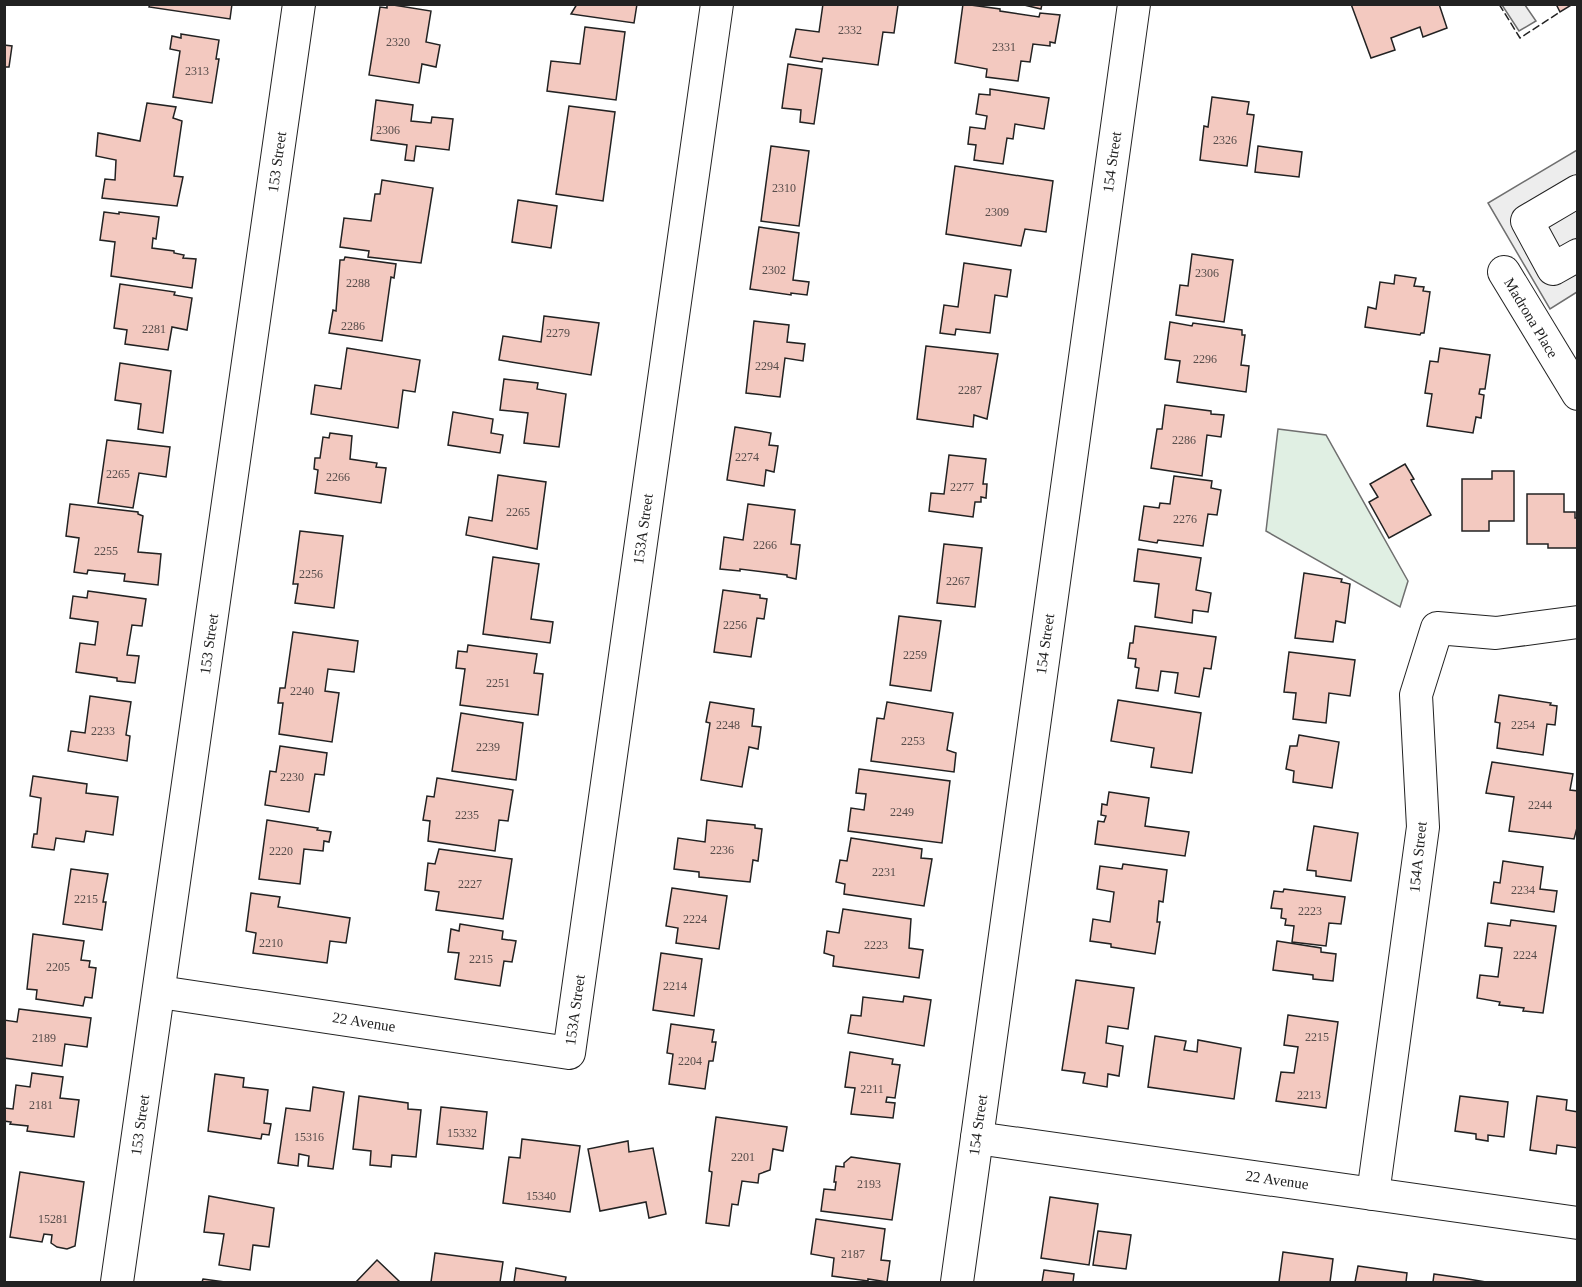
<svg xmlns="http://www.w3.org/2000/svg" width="1582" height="1287" font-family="'Times New Roman',serif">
<rect width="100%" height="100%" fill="#fff"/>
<polygon fill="#e0efe3" stroke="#6f6f6f" stroke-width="1.5" points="1278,429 1326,435 1408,581 1400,607 1266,531"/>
<g fill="#ededed" stroke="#6f6f6f" stroke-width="1.5">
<polygon points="1502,5 1525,5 1536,21 1519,31"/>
<polygon points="1577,150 1577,292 1550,309 1488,203"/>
</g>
<g fill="#f3c9c0" stroke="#222" stroke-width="1.5">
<polygon points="150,4 232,4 230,19 149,7"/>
<polygon points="387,4 431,11 426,42 440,45 436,67 422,64 419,83 369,75 380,7 387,8"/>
<polygon points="577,4 637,4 634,23 571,14"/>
<polygon points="823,4 898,5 894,33 883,32 878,65 823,58 822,62 790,57 796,29 819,32"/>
<polygon points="963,4 1000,9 1000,11 1039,17 1040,13 1060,15 1055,43 1050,42 1050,46 1033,44 1030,62 1021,61 1018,81 986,77 987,69 955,63"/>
<polygon points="1020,4 1042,4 1041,9"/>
<polygon points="1351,4 1439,4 1447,28 1423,37 1420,27 1391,38 1395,50 1371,58"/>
<polygon points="1556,4 1573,4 1560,12"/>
<polygon points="585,27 625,32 616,100 547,91 551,61 580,64"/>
<polygon points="181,34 219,40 216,59 219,59 212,103 173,97 180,51 170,49 172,36 181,38"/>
<polygon points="4,45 12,46 9,67 4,67"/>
<polygon points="788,64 822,69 814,124 800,122 801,110 782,108"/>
<polygon points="990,89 1049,98 1044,129 1015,124 1013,139 1007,138 1003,164 974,160 976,145 968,144 970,127 985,129 987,116 976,114 979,94 990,95"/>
<polygon points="1212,97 1249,102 1247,114 1254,115 1247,166 1200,160 1204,126 1208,127"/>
<polygon points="376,100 413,105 411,121 431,123 432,117 453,119 449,150 416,146 414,161 405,160 407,145 371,140"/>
<polygon points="147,103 176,107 173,118 182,121 174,176 183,177 177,206 102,198 105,179 115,180 116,160 96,156 98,133 140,141"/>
<polygon points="569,106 615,112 603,201 556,194"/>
<polygon points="771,146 809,151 799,226 761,221"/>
<polygon points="1258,146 1302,152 1299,177 1255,172"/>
<polygon points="955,166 1053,181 1046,232 1025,229 1021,246 946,234"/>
<polygon points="382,180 433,188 421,263 368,257 369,251 340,247 344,218 371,221 375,194 380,194"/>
<polygon points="518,200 557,206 551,248 512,242"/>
<polygon points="104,212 119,214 119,212 159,217 156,239 153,238 152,248 174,251 174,253 184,255 183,258 196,259 192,288 111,276 115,242 100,240"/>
<polygon points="759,227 799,233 793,280 809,282 807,295 791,293 791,295 750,289"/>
<polygon points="1192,254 1233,260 1224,322 1176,315 1180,285 1188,286"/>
<polygon points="345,257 396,264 394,278 391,277 382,341 329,333 333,310 336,311 340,260 344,260"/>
<polygon points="964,263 1011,270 1007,297 995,295 990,333 956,329 955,335 940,333 944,305 958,307"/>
<polygon points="1395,275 1416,278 1414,286 1424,287 1423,291 1430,292 1424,333 1421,333 1420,335 1365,327 1368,307 1376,309 1380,282 1394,284"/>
<polygon points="120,284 175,292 174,295 192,298 187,330 172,327 168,350 125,344 127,330 114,328"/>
<polygon points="544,316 599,323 591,375 499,360 503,336 541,342"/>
<polygon points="754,321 789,325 787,342 805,344 803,361 785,358 780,397 746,393"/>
<polygon points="1170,322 1192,326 1193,323 1242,330 1242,335 1245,335 1241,365 1249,366 1246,392 1177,382 1180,361 1165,359"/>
<polygon points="926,346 998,354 987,419 974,415 973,427 917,419"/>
<polygon points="347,348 420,360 415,392 403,390 398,428 311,414 315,385 341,389"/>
<polygon points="1440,348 1490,355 1485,389 1480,389 1479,394 1484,395 1481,418 1476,417 1473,433 1427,426 1432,394 1425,393 1430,361 1438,362"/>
<polygon points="120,363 171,371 163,433 138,429 141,404 115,400"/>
<polygon points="504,379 538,383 537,389 566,394 559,447 524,443 528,413 500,410"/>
<polygon points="1165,405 1211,411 1211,414 1224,415 1221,437 1207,435 1202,476 1151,468 1157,429 1162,429"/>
<polygon points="453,412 493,419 491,433 503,435 500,453 448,445"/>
<polygon points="735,427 771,433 769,445 778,446 774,472 766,470 764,486 727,480"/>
<polygon points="330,433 352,436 350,459 377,463 376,467 386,468 381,503 315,493 318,470 314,469 315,458 320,458 323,437 329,438"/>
<polygon points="107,440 170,447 166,477 139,473 133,508 98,503"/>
<polygon points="949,455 986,459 983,484 987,484 986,498 981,497 981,502 975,502 973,517 929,511 931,493 944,494"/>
<polygon points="1405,464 1414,479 1411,480 1431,515 1389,538 1369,502 1378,497 1370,484"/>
<polygon points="1492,471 1514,471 1514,521 1489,521 1489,531 1462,531 1462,479 1492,479"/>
<polygon points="498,475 546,482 537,549 466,535 469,517 492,521"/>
<polygon points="1174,476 1212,481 1211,488 1221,490 1217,515 1208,514 1203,546 1158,540 1157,543 1139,540 1144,506 1159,508 1160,503 1170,504"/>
<polygon points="1527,494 1564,494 1564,512 1575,512 1575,518 1577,518 1577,548 1548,548 1548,544 1527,544"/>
<polygon points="70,504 138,512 138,514 143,516 138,552 161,554 158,585 124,581 125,574 88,570 87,574 74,572 79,538 66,536"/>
<polygon points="748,504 795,510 791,544 800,545 796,579 787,577 787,575 740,569 740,571 720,569 724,537 743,540"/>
<polygon points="300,531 343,536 334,608 295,603 298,584 293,584"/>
<polygon points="944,544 982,548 975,607 937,603"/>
<polygon points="1138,549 1201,558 1196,590 1211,593 1208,612 1193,610 1192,623 1155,617 1159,584 1134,581"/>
<polygon points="493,557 539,564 531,619 553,622 550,643 483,634"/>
<polygon points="1304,573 1342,579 1341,582 1350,584 1345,623 1336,621 1333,642 1295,638"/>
<polygon points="723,590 760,595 760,598 767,599 764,619 757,618 751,657 714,652"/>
<polygon points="88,591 146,599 142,626 132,625 127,655 139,656 135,683 117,681 117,678 76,672 80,643 95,645 98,622 70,618 73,596 87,598"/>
<polygon points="899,616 941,621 931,691 890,685"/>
<polygon points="1135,626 1216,637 1211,669 1204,668 1199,697 1175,693 1178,673 1161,671 1158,691 1136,688 1139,668 1135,667 1136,659 1128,658 1130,643 1133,643"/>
<polygon points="293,632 358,641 354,672 328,669 325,691 339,693 332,742 279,734 283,703 278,703 280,688 285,688"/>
<polygon points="468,645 537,654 534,673 543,674 538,715 460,705 465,669 456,668 458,651 467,652"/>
<polygon points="1289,652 1355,660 1350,696 1329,693 1326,723 1293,719 1296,693 1284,692"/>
<polygon points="1499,695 1551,703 1550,705 1557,706 1555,725 1547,724 1543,755 1497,748 1500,723 1495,722"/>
<polygon points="90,696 131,702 126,735 130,736 127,761 68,751 71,731 85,733"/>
<polygon points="1118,700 1201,713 1192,773 1151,767 1154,748 1111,741"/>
<polygon points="710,702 754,709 752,726 761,727 758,749 749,747 742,787 701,780 710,723 706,722"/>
<polygon points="887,702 953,713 947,750 956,753 954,772 871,761 877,718 884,719"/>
<polygon points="461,713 523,723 516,780 452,771"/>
<polygon points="1299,735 1339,742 1332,788 1293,782 1294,771 1286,769 1290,746 1297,746"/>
<polygon points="280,746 327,753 324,775 315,774 309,812 265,805 270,771 276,772"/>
<polygon points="1492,762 1573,774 1570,790 1578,791 1578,824 1574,839 1509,831 1514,797 1486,793"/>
<polygon points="859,769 950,781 942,843 848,831 851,808 864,810 866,794 856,793"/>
<polygon points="33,776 87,784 86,793 118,797 113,835 86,831 84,842 56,838 54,850 32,847 34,834 37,834 41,798 30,796"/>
<polygon points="437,778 513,790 508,821 499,820 495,851 428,841 430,821 423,820 427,796 434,797"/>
<polygon points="1109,792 1149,798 1145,826 1189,832 1185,856 1095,844 1098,821 1104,822 1106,816 1101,815 1102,804 1107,805"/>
<polygon points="267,820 318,828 317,830 331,832 329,842 324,841 323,851 304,849 300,884 259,879"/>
<polygon points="707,820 755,825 755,828 762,829 758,861 753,860 750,882 699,877 699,872 674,869 678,838 705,842"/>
<polygon points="1314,826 1358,833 1351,881 1316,876 1316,871 1307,870"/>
<polygon points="851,838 922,849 921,858 932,859 924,906 844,894 845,884 836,882 840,860 847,861"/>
<polygon points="439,849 512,859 503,919 436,910 439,892 425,890 428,863 435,864"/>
<polygon points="1503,861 1543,867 1540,889 1557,891 1554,912 1491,903 1494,882 1500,883"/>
<polygon points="1123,864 1167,870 1163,902 1159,901 1157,922 1160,922 1155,954 1111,947 1111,944 1090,941 1093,919 1110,922 1114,892 1097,889 1100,866 1122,869"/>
<polygon points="71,869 108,874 103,902 106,902 102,930 63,924"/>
<polygon points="672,888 727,896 719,949 676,943 678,928 666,926"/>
<polygon points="1284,889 1345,897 1341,924 1329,923 1326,946 1292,942 1294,926 1285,925 1286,919 1281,918 1282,909 1271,908 1274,891 1283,892"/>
<polygon points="251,893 280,897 278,907 350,918 346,943 330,941 327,963 253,953 256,933 246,931"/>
<polygon points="843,909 911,919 909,948 923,950 919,978 833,966 834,956 824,953 827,931 839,933"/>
<polygon points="1511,920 1556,926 1543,1013 1523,1011 1524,1008 1499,1005 1500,1002 1477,998 1480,975 1498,977 1502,948 1485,946 1488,923 1510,926"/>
<polygon points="460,924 503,931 502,939 516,941 512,962 504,961 500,986 455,979 459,953 448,952 451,929 459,931"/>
<polygon points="33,934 84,941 81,960 90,961 89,967 96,968 92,998 85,997 83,1006 36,999 37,990 27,989"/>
<polygon points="1277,941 1321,948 1321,952 1336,954 1333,981 1313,979 1313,975 1273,970"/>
<polygon points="661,953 702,959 694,1016 653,1010"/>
<polygon points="1076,980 1134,988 1128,1029 1108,1026 1106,1043 1123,1046 1119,1076 1108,1074 1107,1087 1083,1083 1085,1073 1062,1070"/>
<polygon points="904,996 931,1000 924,1046 848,1033 851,1015 861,1016 863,997 903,1002"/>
<polygon points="19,1009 91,1018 87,1047 65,1044 62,1066 4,1058 4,1020 17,1022"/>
<polygon points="1288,1015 1338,1022 1326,1108 1276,1101 1281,1072 1294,1073 1298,1047 1284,1045"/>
<polygon points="671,1024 714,1030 712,1042 716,1042 713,1061 709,1061 705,1089 669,1084 673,1054 667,1053"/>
<polygon points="1155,1036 1186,1041 1184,1050 1197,1052 1198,1040 1241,1048 1234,1099 1148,1087"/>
<polygon points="850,1052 893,1059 892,1064 900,1065 895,1098 887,1097 886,1102 895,1103 893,1118 851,1114 855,1088 845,1087"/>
<polygon points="32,1073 63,1077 60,1098 79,1100 74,1137 27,1131 28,1126 10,1124 11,1122 4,1121 4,1108 13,1109 16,1085 30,1087"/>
<polygon points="215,1074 244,1078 243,1087 268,1090 264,1123 271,1124 269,1135 262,1134 261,1139 208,1131"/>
<polygon points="313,1087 344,1092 333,1169 308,1166 309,1156 299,1154 298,1166 278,1163 286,1108 310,1111"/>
<polygon points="359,1096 408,1103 408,1109 421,1110 416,1157 392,1155 391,1167 370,1165 371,1151 353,1149"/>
<polygon points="1460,1096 1508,1102 1504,1137 1488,1135 1488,1141 1476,1139 1476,1134 1455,1131"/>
<polygon points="1537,1096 1567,1100 1566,1110 1578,1112 1578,1148 1557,1145 1556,1154 1530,1150"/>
<polygon points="441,1107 487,1112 483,1149 437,1144"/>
<polygon points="716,1117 787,1127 783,1151 773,1149 770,1170 759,1174 758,1183 742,1181 738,1205 732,1204 729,1226 706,1223 712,1172 709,1171"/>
<polygon points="522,1139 580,1146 570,1212 503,1203 509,1157 520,1158"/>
<polygon points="628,1141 629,1152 653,1148 666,1214 649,1218 646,1202 600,1211 588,1149"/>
<polygon points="851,1157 900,1164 892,1220 821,1211 824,1189 835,1190 836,1182 834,1182 836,1166 844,1167 844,1163"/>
<polygon points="20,1172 84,1182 75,1246 67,1249 57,1247 51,1243 52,1235 44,1234 42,1242 10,1237"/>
<polygon points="209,1196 274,1208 269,1247 253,1245 250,1270 219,1265 224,1234 204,1232"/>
<polygon points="1050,1197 1098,1204 1089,1265 1041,1258"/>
<polygon points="816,1219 885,1229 881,1260 890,1261 887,1282 868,1279 868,1281 832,1276 834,1258 811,1254"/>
<polygon points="1098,1231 1131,1235 1126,1269 1093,1265"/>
<polygon points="1283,1252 1333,1259 1330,1282 1279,1282"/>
<polygon points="435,1253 503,1262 500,1282 431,1282"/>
<polygon points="377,1260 400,1282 356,1282"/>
<polygon points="1358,1266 1407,1273 1406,1282 1355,1282"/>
<polygon points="516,1268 566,1277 565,1282 514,1282"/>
<polygon points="1044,1270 1074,1274 1073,1282 1042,1282"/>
<polygon points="1434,1274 1462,1278 1486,1282 1433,1282"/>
<polygon points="203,1279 225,1282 202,1282"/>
</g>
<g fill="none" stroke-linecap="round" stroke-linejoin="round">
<g stroke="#222" stroke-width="34">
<g id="minor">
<polyline points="1578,191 1527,221 1553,269 1578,255"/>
<polyline points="1504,272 1578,394"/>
<polyline points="160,992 569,1053 717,4"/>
<polyline points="977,1138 1578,1223"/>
<polyline points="1373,1194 1423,827 1416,695 1437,628 1496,633 1578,622"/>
<polyline points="117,1282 299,4"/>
<polyline points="957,1282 1134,4"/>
</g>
</g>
<use href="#minor" stroke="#fff" stroke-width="32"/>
<polyline stroke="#222" stroke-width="1.5" stroke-dasharray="8 3" stroke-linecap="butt" points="1499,4 1520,38 1560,12"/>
</g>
<g text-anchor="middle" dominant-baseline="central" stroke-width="4.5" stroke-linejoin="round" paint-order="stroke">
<g font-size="12" fill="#564c4a">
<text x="850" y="30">2332</text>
<text x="398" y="42">2320</text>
<text x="1004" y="47">2331</text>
<text x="197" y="71">2313</text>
<text x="388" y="130">2306</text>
<text x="1225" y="140">2326</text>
<text x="784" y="188">2310</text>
<text x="997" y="212">2309</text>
<text x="774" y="270">2302</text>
<text x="1207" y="273">2306</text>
<text x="358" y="283">2288</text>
<text x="353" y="326">2286</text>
<text x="154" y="329">2281</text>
<text x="558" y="333">2279</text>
<text x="1205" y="359">2296</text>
<text x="767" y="366">2294</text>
<text x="970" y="390">2287</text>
<text x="1184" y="440">2286</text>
<text x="747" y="457">2274</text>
<text x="118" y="474">2265</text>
<text x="338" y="477">2266</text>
<text x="962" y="487">2277</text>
<text x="518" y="512">2265</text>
<text x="1185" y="519">2276</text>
<text x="765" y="545">2266</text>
<text x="106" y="551">2255</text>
<text x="311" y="574">2256</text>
<text x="958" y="581">2267</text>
<text x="735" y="625">2256</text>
<text x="915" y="655">2259</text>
<text x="498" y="683">2251</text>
<text x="302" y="691">2240</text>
<text x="728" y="725">2248</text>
<text x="1523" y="725">2254</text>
<text x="103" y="731">2233</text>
<text x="913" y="741">2253</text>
<text x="488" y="747">2239</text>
<text x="292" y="777">2230</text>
<text x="1540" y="805">2244</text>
<text x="902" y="812">2249</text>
<text x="467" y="815">2235</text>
<text x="722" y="850">2236</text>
<text x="281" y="851">2220</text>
<text x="884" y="872">2231</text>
<text x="470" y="884">2227</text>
<text x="1523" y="890">2234</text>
<text x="86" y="899">2215</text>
<text x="1310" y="911">2223</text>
<text x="695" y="919">2224</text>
<text x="271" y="943">2210</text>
<text x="876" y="945">2223</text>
<text x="1525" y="955">2224</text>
<text x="481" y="959">2215</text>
<text x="58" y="967">2205</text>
<text x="675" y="986">2214</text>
<text x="1317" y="1037">2215</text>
<text x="44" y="1038">2189</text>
<text x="690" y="1061">2204</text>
<text x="872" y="1089">2211</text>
<text x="1309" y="1095">2213</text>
<text x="41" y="1105">2181</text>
<text x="462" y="1133">15332</text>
<text x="309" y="1137">15316</text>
<text x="743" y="1157">2201</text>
<text x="869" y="1184">2193</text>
<text x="541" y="1196">15340</text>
<text x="53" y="1219">15281</text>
<text x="853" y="1254">2187</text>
</g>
<g font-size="15" fill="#222" stroke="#fff">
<text transform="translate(277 162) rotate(-82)">153 Street</text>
<text transform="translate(1112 162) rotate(-82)">154 Street</text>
<text transform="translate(1531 318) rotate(59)">Madrona Place</text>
<text transform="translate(643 529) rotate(-82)">153A Street</text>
<text transform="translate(209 644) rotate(-82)">153 Street</text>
<text transform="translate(1045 644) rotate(-82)">154 Street</text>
<text transform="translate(1418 857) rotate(-84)">154A Street</text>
<text transform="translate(575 1010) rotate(-82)">153A Street</text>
<text transform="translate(364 1022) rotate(9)">22 Avenue</text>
<text transform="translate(140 1125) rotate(-82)">153 Street</text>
<text transform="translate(978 1125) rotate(-82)">154 Street</text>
<text transform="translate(1277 1180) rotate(8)">22 Avenue</text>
</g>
</g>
<rect width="1582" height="1287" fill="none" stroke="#222222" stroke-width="12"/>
</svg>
